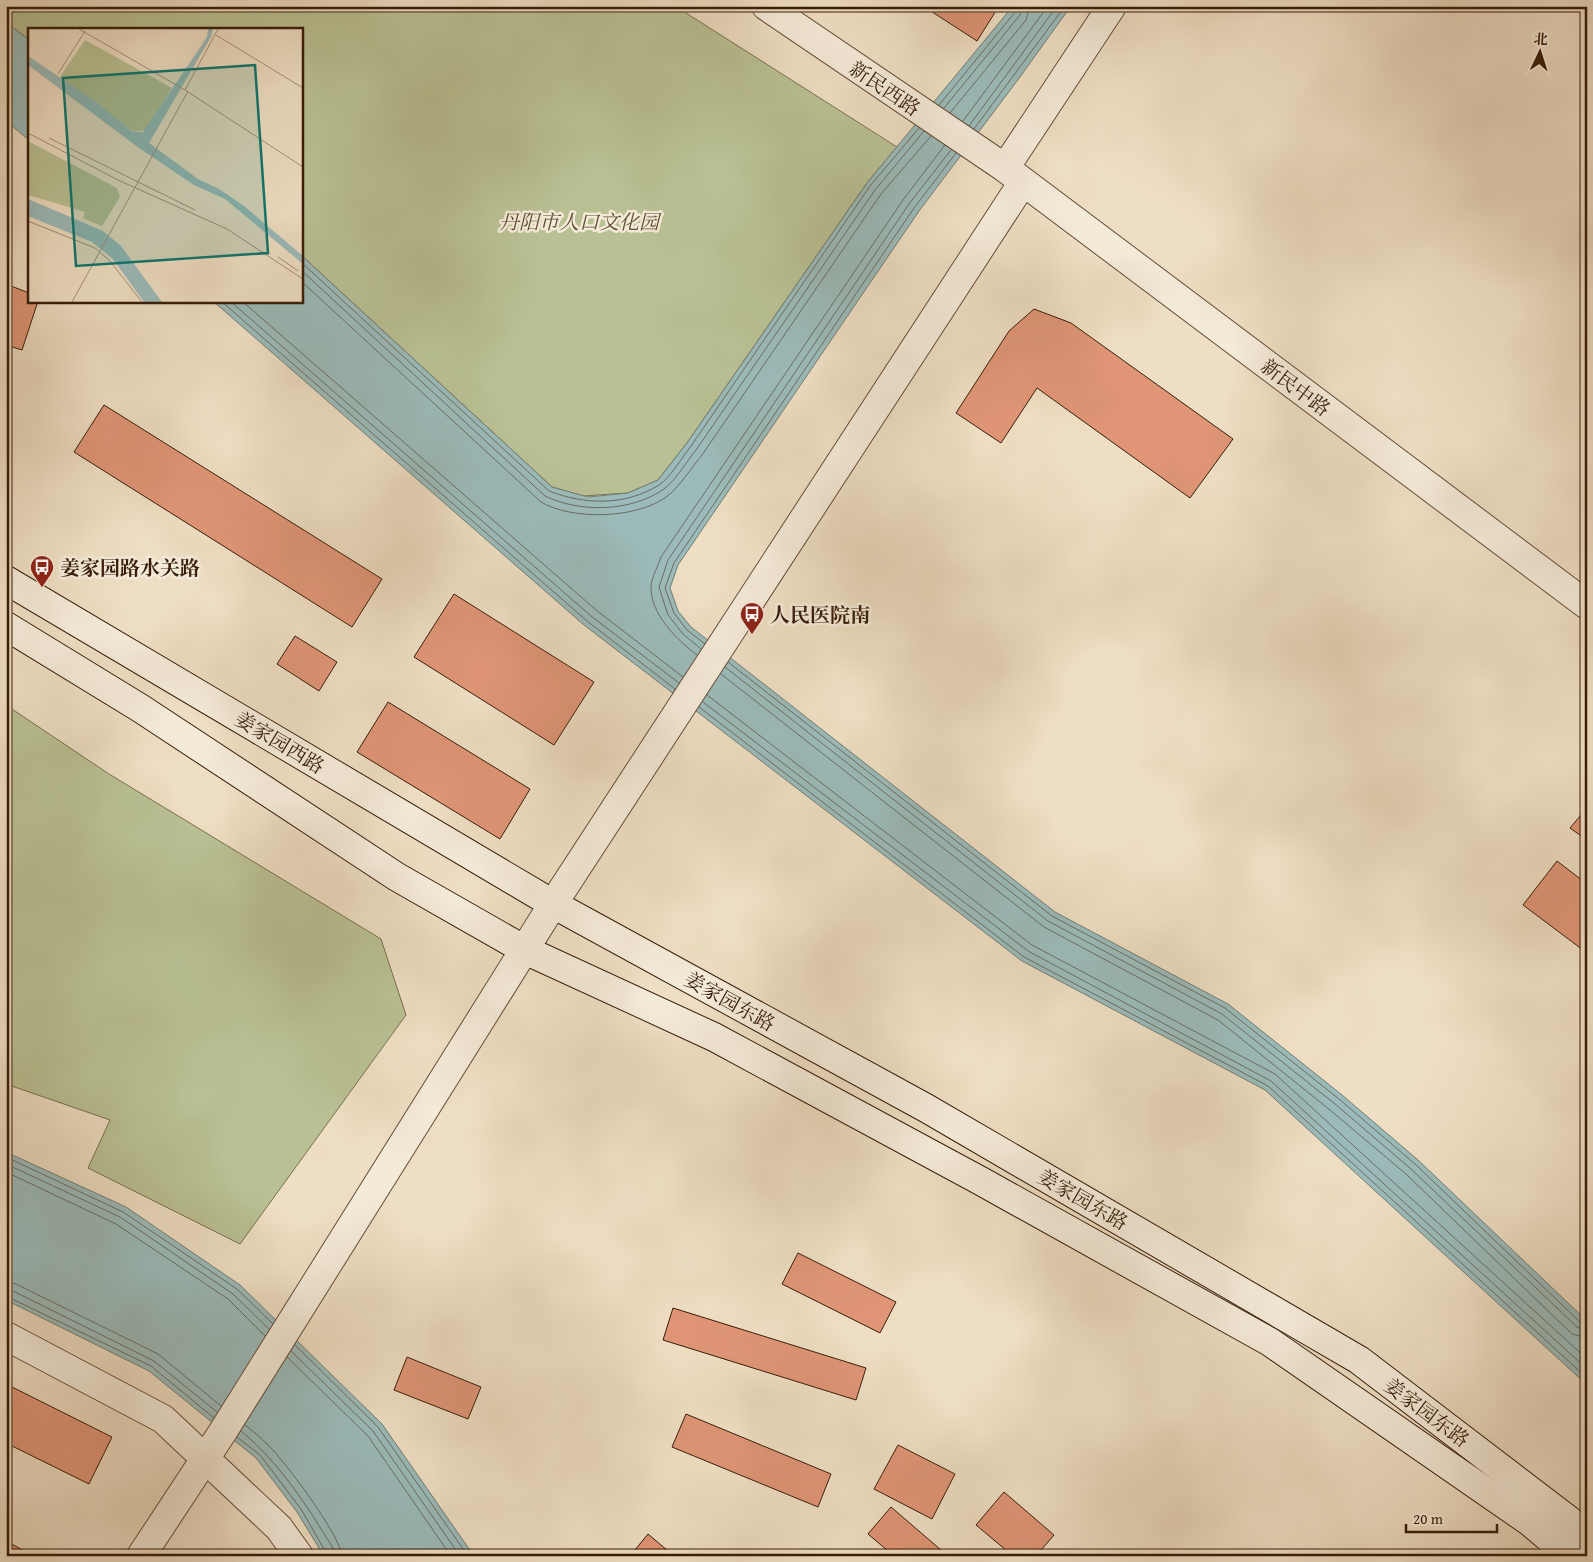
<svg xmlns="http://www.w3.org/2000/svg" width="1593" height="1562" font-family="'Gentium Book Plus','Noto Serif SC',serif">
<rect width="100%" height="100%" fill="#eedec3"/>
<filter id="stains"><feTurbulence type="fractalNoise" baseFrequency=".004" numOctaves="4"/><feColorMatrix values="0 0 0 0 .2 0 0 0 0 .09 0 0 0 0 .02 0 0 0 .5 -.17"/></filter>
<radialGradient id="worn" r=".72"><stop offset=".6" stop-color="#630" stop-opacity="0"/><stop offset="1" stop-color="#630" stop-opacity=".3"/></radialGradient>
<g fill="#b9c194" stroke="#786f4e">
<polygon points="6,6 675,6 897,147 867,183 687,443 658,480 628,493 583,496 552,487 301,255 301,29 29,29 29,40 6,22"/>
<polygon points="6,705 109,774 381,939 406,1015 240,1244 88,1168 110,1120 6,1084"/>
</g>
<g fill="#9bbbba" stroke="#737c73">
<polygon points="1013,6 1071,6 1017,81 919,211 678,565 670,588 678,611 691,627 1055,912 1228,1004 1342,1095 1418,1160 1587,1321 1587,1385 1265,1090 1022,961 584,625 213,301 301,301 301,255 552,487 588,497 628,493 658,480 687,443 867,183"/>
<polygon points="6,22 29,40 29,140 6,121"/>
<polygon points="6,1152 126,1207 240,1285 382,1424 474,1556 324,1556 297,1512 256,1458 149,1371 6,1300"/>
</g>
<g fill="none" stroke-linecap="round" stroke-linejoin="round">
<g stroke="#6a6c62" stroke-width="1">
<polyline points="939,105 1016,11 1017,6"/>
<polyline points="944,108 1020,15 1023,6"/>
<polyline points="950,113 1026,20 1030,6"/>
<polyline points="963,121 1048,6"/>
<polyline points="969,126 1057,6"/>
<polyline points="974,129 1065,6"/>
<path d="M301,262L549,491C585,505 625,506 659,485C670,478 683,456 691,446L870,186L919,128"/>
<path d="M301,270L545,496C580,513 631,512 664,489C676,480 686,462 696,450L875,190L924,131"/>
<path d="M301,281L541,502C573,521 641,519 670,494C682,483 692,467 702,455L881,194L931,136"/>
<polyline points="221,301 587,621 675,689"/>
<polyline points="230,301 591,616 679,683"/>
<polyline points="242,301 596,610 683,677"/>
<polyline points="705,644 687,630 674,613 665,588 674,563 914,208 956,153"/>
<polyline points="701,649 683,634 668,615 659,587 668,560 909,204 951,150"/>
<path d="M697,655C677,640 650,614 651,586C652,577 658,566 661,557L903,200L945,145"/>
<polyline points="728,662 1052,916 1225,1008 1339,1099 1415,1164 1581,1323 1587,1325"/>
<polyline points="725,667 1048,921 1222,1014 1335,1104 1411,1169 1577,1327 1587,1331"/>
<polyline points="721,674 1044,927 1218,1020 1330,1110 1406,1174 1572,1334 1587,1338"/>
<polyline points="707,695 1032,945 1275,1074 1587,1359"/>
<polyline points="703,702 1028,951 1271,1081 1587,1369"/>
<polyline points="699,707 1024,957 1268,1086 1587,1378"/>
<polyline points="6,1157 123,1212 237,1289 273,1324"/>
<polyline points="6,1164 120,1217 233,1294 269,1329"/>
<polyline points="6,1172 116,1224 228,1299 265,1336"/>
<polyline points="6,1282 16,1284 158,1354 221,1406"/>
<polyline points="6,1290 13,1291 154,1361 217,1412"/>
<polyline points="6,1296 151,1366 214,1418"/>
<polyline points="295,1345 378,1427 468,1556"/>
<polyline points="291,1351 373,1431 460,1556"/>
<polyline points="287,1357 368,1436 451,1556"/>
<path d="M245,1425C253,1431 261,1438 268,1445C284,1460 341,1536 342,1556"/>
<path d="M241,1431C280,1463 307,1506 333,1548L335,1556"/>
<polyline points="237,1437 260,1455 301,1509 328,1556"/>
</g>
</g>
<g fill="#df9576" stroke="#381d09">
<polygon points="923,6 999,6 977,41"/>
<polygon points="6,284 29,293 29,301 38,301 22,350 6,345"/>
<polygon points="1034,309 1071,323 1233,439 1190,498 1037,388 1001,443 956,413 1009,331"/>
<polygon points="104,405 382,579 352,627 74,452"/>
<polygon points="454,594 594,682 554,745 414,657"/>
<polygon points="295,636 337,662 319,691 277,664"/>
<polygon points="388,702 530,789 500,839 357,752"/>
<polygon points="1587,808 1587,840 1570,828"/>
<polygon points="1557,861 1587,884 1587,953 1523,905"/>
<polygon points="798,1253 896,1302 880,1333 782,1284"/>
<polygon points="673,1308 866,1368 856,1400 663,1340"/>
<polygon points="407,1357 481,1387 468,1419 394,1390"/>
<polygon points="6,1384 112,1437 89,1484 6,1443"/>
<polygon points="686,1414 831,1474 818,1507 672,1447"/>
<polygon points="898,1445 955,1474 932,1519 874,1489"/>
<polygon points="1004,1492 1054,1535 1036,1556 1013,1556 976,1525"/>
<polygon points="891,1507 948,1556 894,1556 868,1534"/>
<polygon points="648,1534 674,1556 630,1556"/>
<polygon points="6,1541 34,1556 6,1556"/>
</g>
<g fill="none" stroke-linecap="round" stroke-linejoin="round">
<g stroke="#664d38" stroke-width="30">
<polyline id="minor" points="6,1336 163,1419 279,1528 299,1556"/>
</g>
<g stroke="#664d38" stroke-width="30">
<g id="tertiary">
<polyline points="766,6 1005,168 1587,605"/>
<polyline points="1005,168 1112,6"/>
<polyline points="141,1556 222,1433 553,904 1023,182"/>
</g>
</g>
<g stroke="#381d09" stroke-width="30">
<g id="secondary">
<polyline points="6,580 553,904 926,1108 1359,1360 1587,1534"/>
<polyline points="6,626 140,708 397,877 525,950 714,1037 979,1180 1270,1342 1530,1522 1570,1556"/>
</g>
</g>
<use href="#minor" stroke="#f4ead8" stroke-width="28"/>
<use href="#tertiary" stroke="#f4ead8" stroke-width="28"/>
<use href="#secondary" stroke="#f4ead8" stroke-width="28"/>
</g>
<defs>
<g id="bus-pin" transform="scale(1.25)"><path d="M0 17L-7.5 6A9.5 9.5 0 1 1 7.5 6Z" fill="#8f2418" stroke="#f4ead8"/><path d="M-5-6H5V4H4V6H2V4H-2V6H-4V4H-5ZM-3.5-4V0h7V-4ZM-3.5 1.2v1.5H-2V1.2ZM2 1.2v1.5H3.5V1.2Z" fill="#fff"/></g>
</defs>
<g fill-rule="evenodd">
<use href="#bus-pin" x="42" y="567"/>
<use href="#bus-pin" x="752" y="614"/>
</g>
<g text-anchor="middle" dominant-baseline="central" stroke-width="5" stroke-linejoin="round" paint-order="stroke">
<g font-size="20" fill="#381d09" stroke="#f4ead8">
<text transform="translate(885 88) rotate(34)">新民西路</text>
<text transform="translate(1296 387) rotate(37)">新民中路</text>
<text transform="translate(280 742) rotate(31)">姜家园西路</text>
<text transform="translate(730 1001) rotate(29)">姜家园东路</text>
<text transform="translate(1083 1199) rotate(30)">姜家园东路</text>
<text transform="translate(1427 1412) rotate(37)">姜家园东路</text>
</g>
<g font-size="20" font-style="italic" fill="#5f4e33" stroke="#f4ead8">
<text x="579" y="221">丹阳市人口文化园</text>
</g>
<g font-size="20" font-weight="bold" fill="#381d09" stroke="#f4ead8" text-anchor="start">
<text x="60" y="567">姜家园路水关路</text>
<text x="770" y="614">人民医院南</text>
</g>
</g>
<g transform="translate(28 28)">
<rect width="275" height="275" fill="#eedec3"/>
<path d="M57,12L144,60L118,102L106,104L31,50ZM0,113L89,160L92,169L74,198L55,190L57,184L0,167Z" fill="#b9c194"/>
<path d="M180,1H185L183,9L121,115L170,151L191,161L216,178L275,228V236L197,171L166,157L111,120L0,37V28L67,73L105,104H115L165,30L179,9ZM0,171L75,203L93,218L134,274H116L84,230L64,214L0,188Z" fill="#9bbbba"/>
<path fill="none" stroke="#a59179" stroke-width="1" d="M51,1L157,62L275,139M188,7L275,60M30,46L57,3M157,62L190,1M0,105L90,152L199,201L275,251M21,110L167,182M0,193L67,220L81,232L114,274M250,229L270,243M44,274L160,63"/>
<path fill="#0f766e" fill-opacity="0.15" stroke="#0f766e" stroke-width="2.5" d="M227,37L240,225L48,238L35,50Z"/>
<rect width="275" height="275" fill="none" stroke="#381d09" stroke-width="2.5"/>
</g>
<rect width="1593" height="1562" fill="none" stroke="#eedec3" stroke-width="25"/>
<rect x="8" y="8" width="1578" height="1547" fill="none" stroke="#381d09" stroke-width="2.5"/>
<rect x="12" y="12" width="1568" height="1537" fill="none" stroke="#381d09"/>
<g transform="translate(1540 52) rotate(4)" stroke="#f4ead8" stroke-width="4" paint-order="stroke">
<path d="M0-4L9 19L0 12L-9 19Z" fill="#381d09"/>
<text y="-8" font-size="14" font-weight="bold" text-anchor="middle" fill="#381d09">北</text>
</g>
<path d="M1406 1524v8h91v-8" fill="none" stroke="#381d09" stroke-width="2.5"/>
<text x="1413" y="1524" font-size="15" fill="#381d09" stroke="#f4ead8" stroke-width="4" paint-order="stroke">20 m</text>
<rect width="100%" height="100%" filter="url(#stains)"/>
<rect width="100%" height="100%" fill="url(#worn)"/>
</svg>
